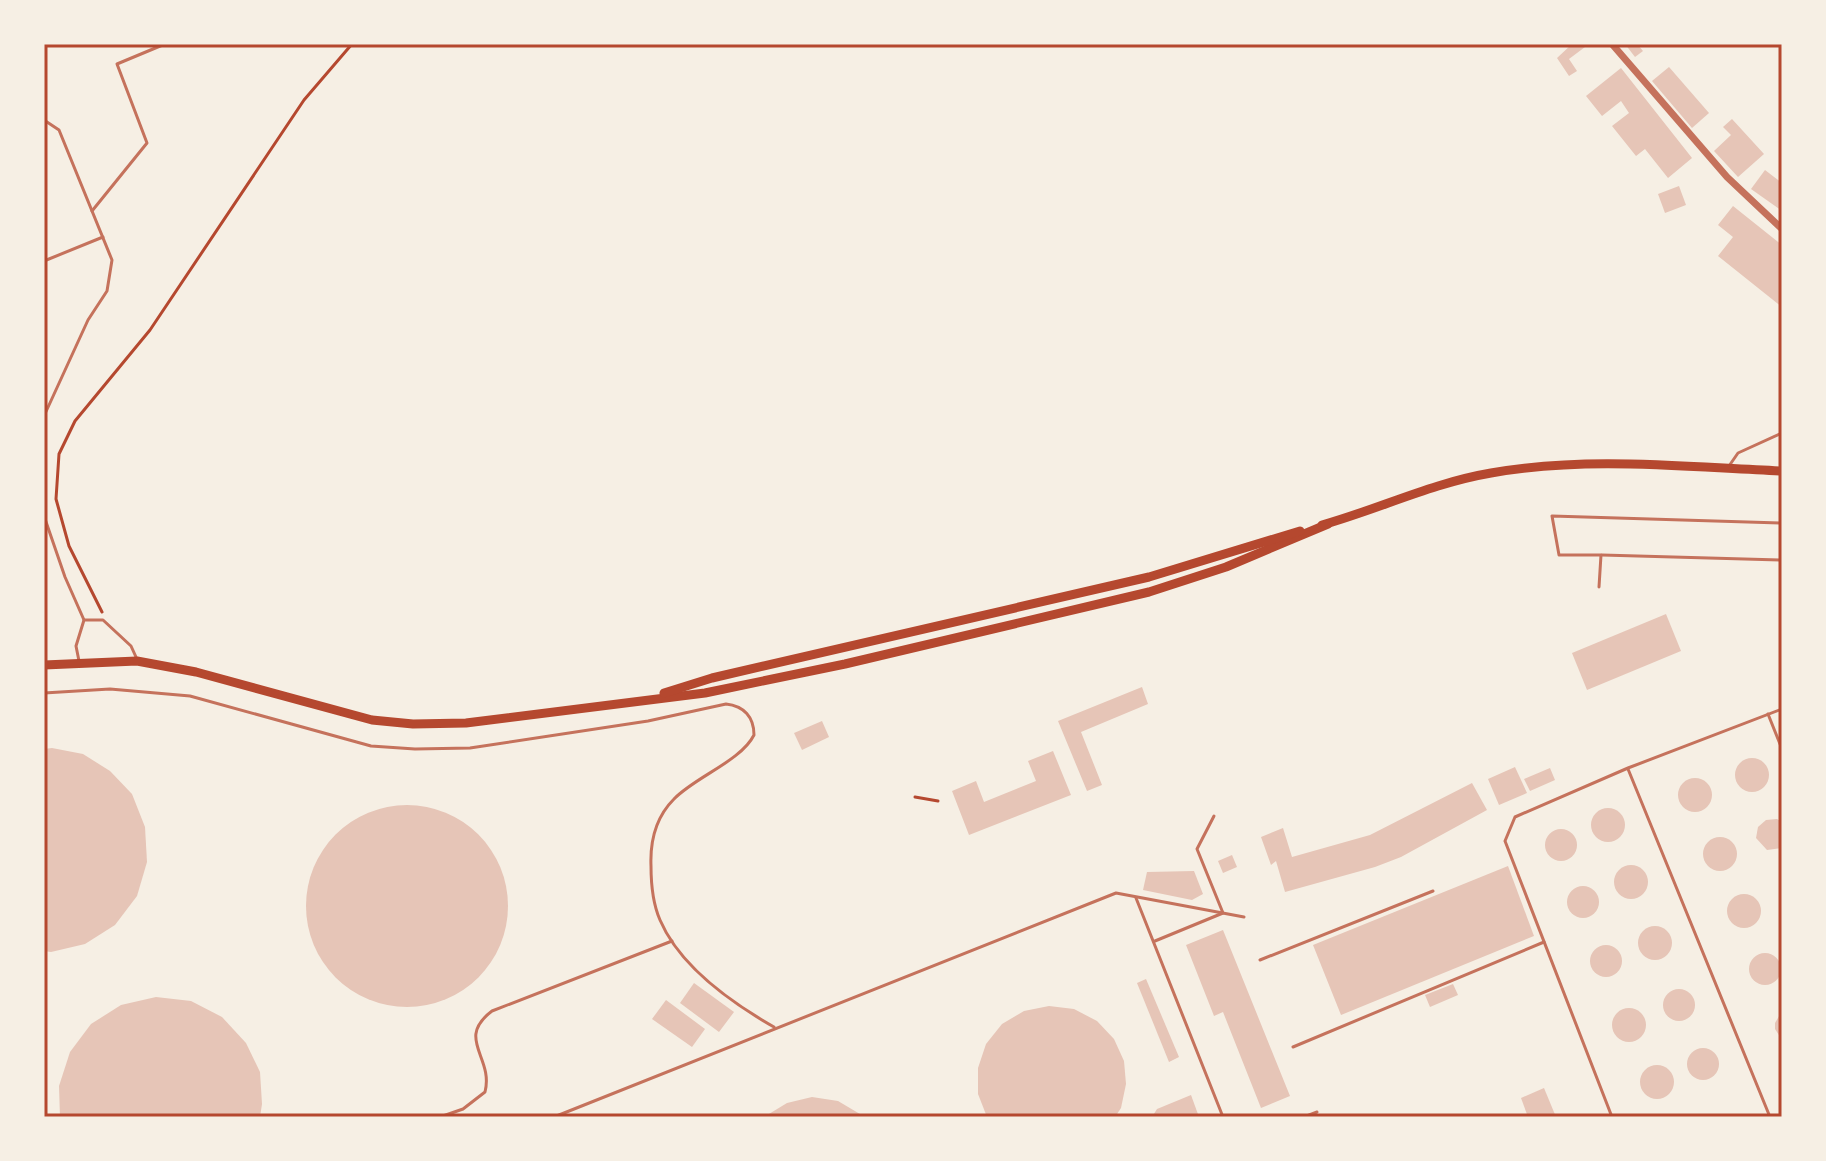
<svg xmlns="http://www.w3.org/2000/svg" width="1826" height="1161" font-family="Figtree,sans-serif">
<rect width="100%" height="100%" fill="#f6efe4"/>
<g fill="#e6c5b7">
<polygon points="1572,44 1589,44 1569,59 1577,71 1569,76 1557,58"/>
<polygon points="1625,44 1637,44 1643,51 1635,57"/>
<polygon points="1669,67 1709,113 1692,128 1652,81"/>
<polygon points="1621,68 1692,158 1668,178 1645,149 1636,156 1612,126 1629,113 1621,101 1602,116 1586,96"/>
<polygon points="1732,119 1764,154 1738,177 1714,151 1731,135 1723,127"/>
<polygon points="1765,170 1782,183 1782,211 1751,189"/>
<polygon points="1679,186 1686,205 1665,213 1658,194"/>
<polygon points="1733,206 1782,245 1782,307 1718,256 1733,237 1718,225"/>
<polygon points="1666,614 1681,651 1587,690 1572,653"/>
<polygon points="1142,687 1148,704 1081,732 1102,785 1087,791 1058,721"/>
<polygon points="822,721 829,737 802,750 794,733"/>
<polygon points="52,748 83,754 110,771 132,794 145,827 147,862 137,896 115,925 85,944 51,952 44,951 44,749"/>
<polygon points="1053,751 1071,795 969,835 952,791 976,781 984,802 1036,781 1028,761"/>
<circle cx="1752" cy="775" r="17"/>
<polygon points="1515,767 1527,793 1499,805 1488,779"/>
<polygon points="1550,768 1555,780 1530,791 1524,779"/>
<circle cx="1695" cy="795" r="17"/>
<polygon points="1472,783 1487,810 1401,857 1375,867 1285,892 1276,861 1271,865 1261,837 1283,828 1292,857 1370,835"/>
<circle cx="407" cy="906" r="101"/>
<circle cx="1608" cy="825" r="17"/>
<polygon points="1777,819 1782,822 1782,848 1767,850 1756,838 1758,827 1766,820"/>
<circle cx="1561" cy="845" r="16"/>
<circle cx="1720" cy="854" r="17"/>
<polygon points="1232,855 1237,867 1223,873 1218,861"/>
<circle cx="1631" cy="882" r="17"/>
<polygon points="1508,866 1534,936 1341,1015 1313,945"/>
<polygon points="1194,871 1203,894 1192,900 1143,890 1147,872"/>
<circle cx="1583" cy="902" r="16"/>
<circle cx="1744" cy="911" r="17"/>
<circle cx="1655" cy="943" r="17"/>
<polygon points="1223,930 1290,1096 1261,1108 1223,1012 1214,1016 1186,945"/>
<circle cx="1606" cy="961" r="16"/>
<circle cx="1765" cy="969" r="16"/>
<polygon points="1146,979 1179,1057 1169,1062 1137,983"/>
<polygon points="694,983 734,1012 719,1032 680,1003"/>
<polygon points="1453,984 1458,995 1430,1007 1425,995"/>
<circle cx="1679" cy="1005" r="16"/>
<polygon points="156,997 191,1001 222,1017 246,1043 260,1072 262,1104 260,1117 60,1117 59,1086 70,1052 91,1024 121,1005"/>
<polygon points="666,1000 705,1029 692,1047 652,1019"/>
<polygon points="1049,1006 1074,1009 1097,1021 1114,1039 1124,1061 1126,1084 1121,1108 1115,1117 987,1117 978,1094 978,1068 986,1044 1002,1024 1024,1011"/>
<circle cx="1629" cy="1025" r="17"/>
<polygon points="1782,1011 1782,1040 1775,1029 1775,1023"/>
<circle cx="1703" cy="1064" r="16"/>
<circle cx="1657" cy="1082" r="17"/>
<polygon points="1544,1088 1556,1117 1528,1117 1521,1098"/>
<polygon points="1191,1095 1199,1117 1152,1117 1157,1109"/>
<polygon points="812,1097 838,1101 865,1117 764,1117 787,1103"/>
</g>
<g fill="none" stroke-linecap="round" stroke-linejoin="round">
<g stroke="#b5482f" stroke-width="3">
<polyline points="102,612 69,546 56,499 59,454 75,421 150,330 304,100 352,44"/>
<polyline points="915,797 938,801"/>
</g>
<g stroke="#c5725c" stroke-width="3">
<polyline points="44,120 59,130 112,260 107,291 88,320 44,416"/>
<polyline points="92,211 147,143 117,64 165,44"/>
<polyline points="44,261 103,237"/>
<polyline points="1729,466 1738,453 1782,433"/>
<polyline points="44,516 65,577 84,620"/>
<polyline points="1602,555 1782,560"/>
<polyline points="1599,587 1601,555 1559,555 1552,516 1782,523"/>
<polyline points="79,661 76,646 84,620 103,620 131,646 136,657"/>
<path d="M44,693L110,689L190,696L371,746L415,749L470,748L648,721L726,704C744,706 754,717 754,735C741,761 695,777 674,799C656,817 650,842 651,866C651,884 653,904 660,920C680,967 732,1003 774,1027"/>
<polyline points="1768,714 1782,749"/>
<polyline points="1628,769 1770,1117"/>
<polyline points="1136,898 1223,1117"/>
<polyline points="1155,941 1223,913 1197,849 1214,816"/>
<polyline points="1260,960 1433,891"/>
<polyline points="1293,1047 1544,942"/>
<path d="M440,1117L463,1109L485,1092C494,1057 455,1039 492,1011L672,941"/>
<polyline points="554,1117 1116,893 1244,917"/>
<polyline points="1304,1117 1317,1112"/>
<polyline points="1612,1117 1505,841 1515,817 1628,768 1782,709"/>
</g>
<polyline stroke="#c5725c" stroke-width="7" points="1612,44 1727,177 1782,229"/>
<g stroke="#b5482f" stroke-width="9">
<path d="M1322,525C1379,509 1432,483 1491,473C1587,456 1685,467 1782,471"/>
<polyline points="44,665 137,661 196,672 372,720 413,724 466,723 705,693 845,664 1149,592 1226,567 1328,524"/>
<polyline points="664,693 712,678 1149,577 1300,531"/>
</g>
</g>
<rect width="1826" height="1161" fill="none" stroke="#f6efe4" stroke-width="92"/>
<rect x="46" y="46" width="1734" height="1069" fill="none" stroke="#b5482f" stroke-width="3"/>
</svg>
